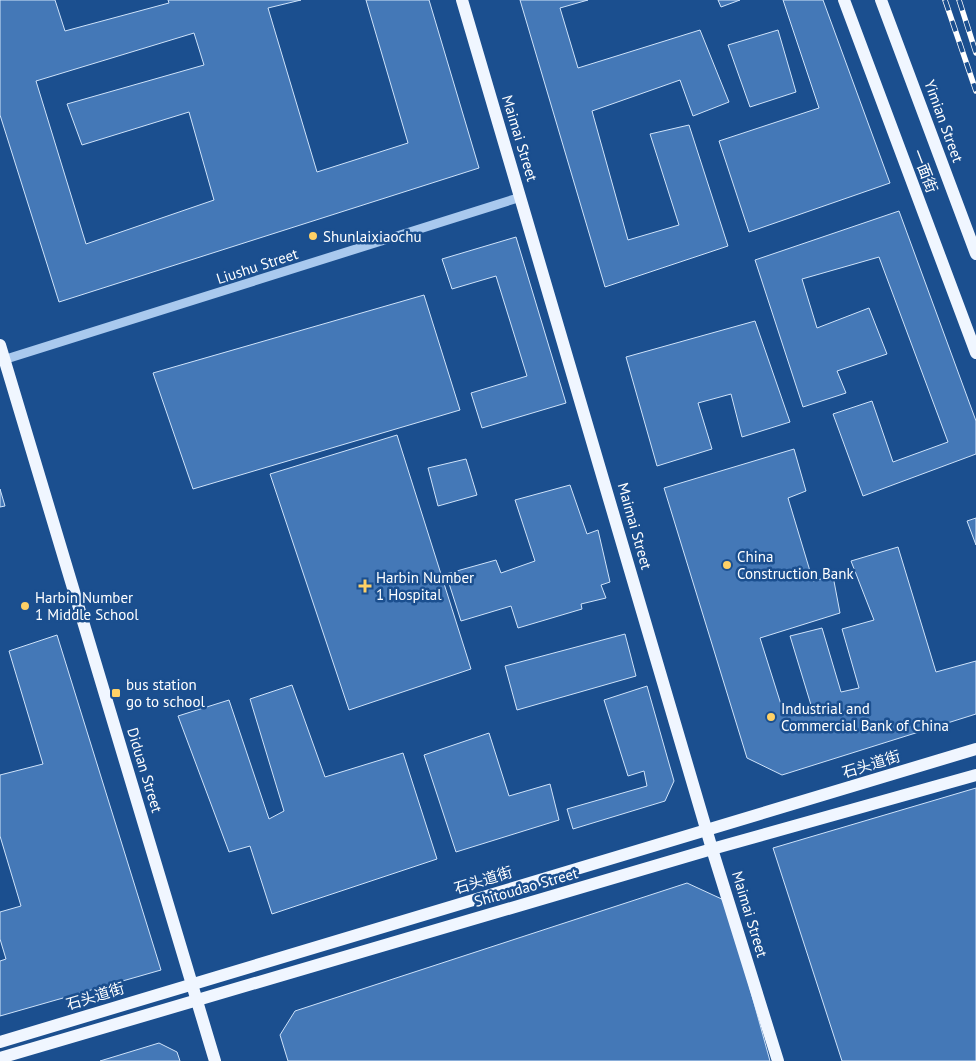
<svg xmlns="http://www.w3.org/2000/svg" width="976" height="1061" font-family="'PT Sans','Noto Sans SC',sans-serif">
<rect width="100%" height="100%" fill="#1b4f8f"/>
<g fill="#4478b7" stroke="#cfe3fa" fill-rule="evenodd">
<path d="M0,0H55L65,31L169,3L168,0H301L268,8L317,172L408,143L366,0H429L479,168L59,302L0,115ZM194,33L204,65L67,104L82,145L189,112L214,200L86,244L36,81Z"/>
<polygon points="520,0 588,0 560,8 578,68 700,30 729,102 693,116 680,80 592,111 628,240 679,225 650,134 689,125 728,246 605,287"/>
<polygon points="718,0 740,0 721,7"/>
<polygon points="783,0 823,0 890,183 749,232 719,141 819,108"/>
<polygon points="778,30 796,92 750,107 728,45"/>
<polygon points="899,211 976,421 976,454 863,496 833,414 872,401 893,462 948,442 879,257 802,279 817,328 869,308 887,354 837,371 846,393 803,407 755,260"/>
<polygon points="516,237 566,403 482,428 471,393 527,376 496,276 452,289 442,259"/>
<polygon points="424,295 460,410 193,489 153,373"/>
<polygon points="755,321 790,422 742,437 731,394 698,403 712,449 657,466 626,357"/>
<polygon points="397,435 471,669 349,710 270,474"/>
<polygon points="794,449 806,491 788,498 813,581 833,576 840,613 760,638 784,714 811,705 790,636 822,628 841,692 859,688 842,629 874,620 851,561 898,547 936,672 976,661 976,714 782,775 747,758 664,488"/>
<polygon points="466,459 477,495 438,506 428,468"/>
<polygon points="570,485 587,534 598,530 610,582 601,585 606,598 581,604 582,609 518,628 511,606 461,621 446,574 496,560 501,573 535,561 515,500"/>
<polygon points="0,489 5,506 0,507"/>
<polygon points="976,518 976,545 967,521"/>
<polygon points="625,634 636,676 517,710 505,666"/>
<polygon points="57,635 161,970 0,1016 0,961 6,959 0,939 0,912 21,906 0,836 0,775 43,764 9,651"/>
<polygon points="292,685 325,777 403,753 437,859 272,914 250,846 229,852 178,716 229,700 269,819 284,811 250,699"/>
<polygon points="647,686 674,781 665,801 573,829 567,809 647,786 644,771 628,776 604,700"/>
<polygon points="489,733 509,796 550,784 559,820 456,852 424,755"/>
<polygon points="976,788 976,1061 842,1061 773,848"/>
<polygon points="687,883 726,901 770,1061 288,1061 280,1035 295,1011"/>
<polygon points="159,1043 177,1052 180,1061 100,1061"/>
</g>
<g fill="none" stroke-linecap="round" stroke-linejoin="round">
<polyline stroke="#a9c9ee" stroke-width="9" points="0,361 521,197"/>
<g stroke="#f0f6ff" stroke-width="12">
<polyline points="462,0 712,849 778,1061"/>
<polyline points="844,0 976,353"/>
<polyline points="881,0 976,254"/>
<polyline points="0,345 215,1061"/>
<polyline points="0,1042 976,749"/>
<polyline points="0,1058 712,849 976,775"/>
</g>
<g stroke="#fff" stroke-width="5.5">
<g id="rail">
<polyline points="945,0 976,91"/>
<polyline points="959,0 976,53"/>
</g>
</g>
<use href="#rail" stroke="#1b4f8f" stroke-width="4" stroke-dasharray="11" stroke-linecap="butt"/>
</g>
<g fill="#ffd166" stroke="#1b4f8f" stroke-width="2">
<circle cx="313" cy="236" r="5"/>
<circle cx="727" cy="565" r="5"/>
<path d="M362.5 578.5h5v5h5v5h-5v5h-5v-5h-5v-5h5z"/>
<circle cx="25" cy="606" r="5"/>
<rect x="111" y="688" width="10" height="10" rx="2.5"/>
<circle cx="771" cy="717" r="5"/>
</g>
<g text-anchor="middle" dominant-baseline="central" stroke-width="5" stroke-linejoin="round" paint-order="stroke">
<g font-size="15" fill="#fff" stroke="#1b4f8f">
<text transform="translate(944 121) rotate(70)">Yimian Street</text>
<text transform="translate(520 138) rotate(73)">Maimai Street</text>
<text transform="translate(925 171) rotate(69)">一面街</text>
<text transform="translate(257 266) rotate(-18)">Liushu Street</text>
<text transform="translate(635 526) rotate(74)">Maimai Street</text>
<text transform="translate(871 764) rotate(-17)">石头道街</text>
<text transform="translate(145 770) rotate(73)">Diduan Street</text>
<text transform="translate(483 880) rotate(-17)">石头道街</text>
<text transform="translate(526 887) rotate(-16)">Shitoudao Street</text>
<text transform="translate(750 914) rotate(73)">Maimai Street</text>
<text transform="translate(95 996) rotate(-17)">石头道街</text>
</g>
<g font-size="15" fill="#fff" stroke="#1b4f8f" text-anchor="start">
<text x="323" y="236">Shunlaixiaochu</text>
<text x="737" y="556">China<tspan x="737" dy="17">Construction Bank</tspan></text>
<text x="376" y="577">Harbin Number<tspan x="376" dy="17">1 Hospital</tspan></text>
<text x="35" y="597">Harbin Number<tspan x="35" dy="17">1 Middle School</tspan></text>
<text x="126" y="684">bus station<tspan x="126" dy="17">go to school</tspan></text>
<text x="781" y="708">Industrial and<tspan x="781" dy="17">Commercial Bank of China</tspan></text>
</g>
</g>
</svg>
